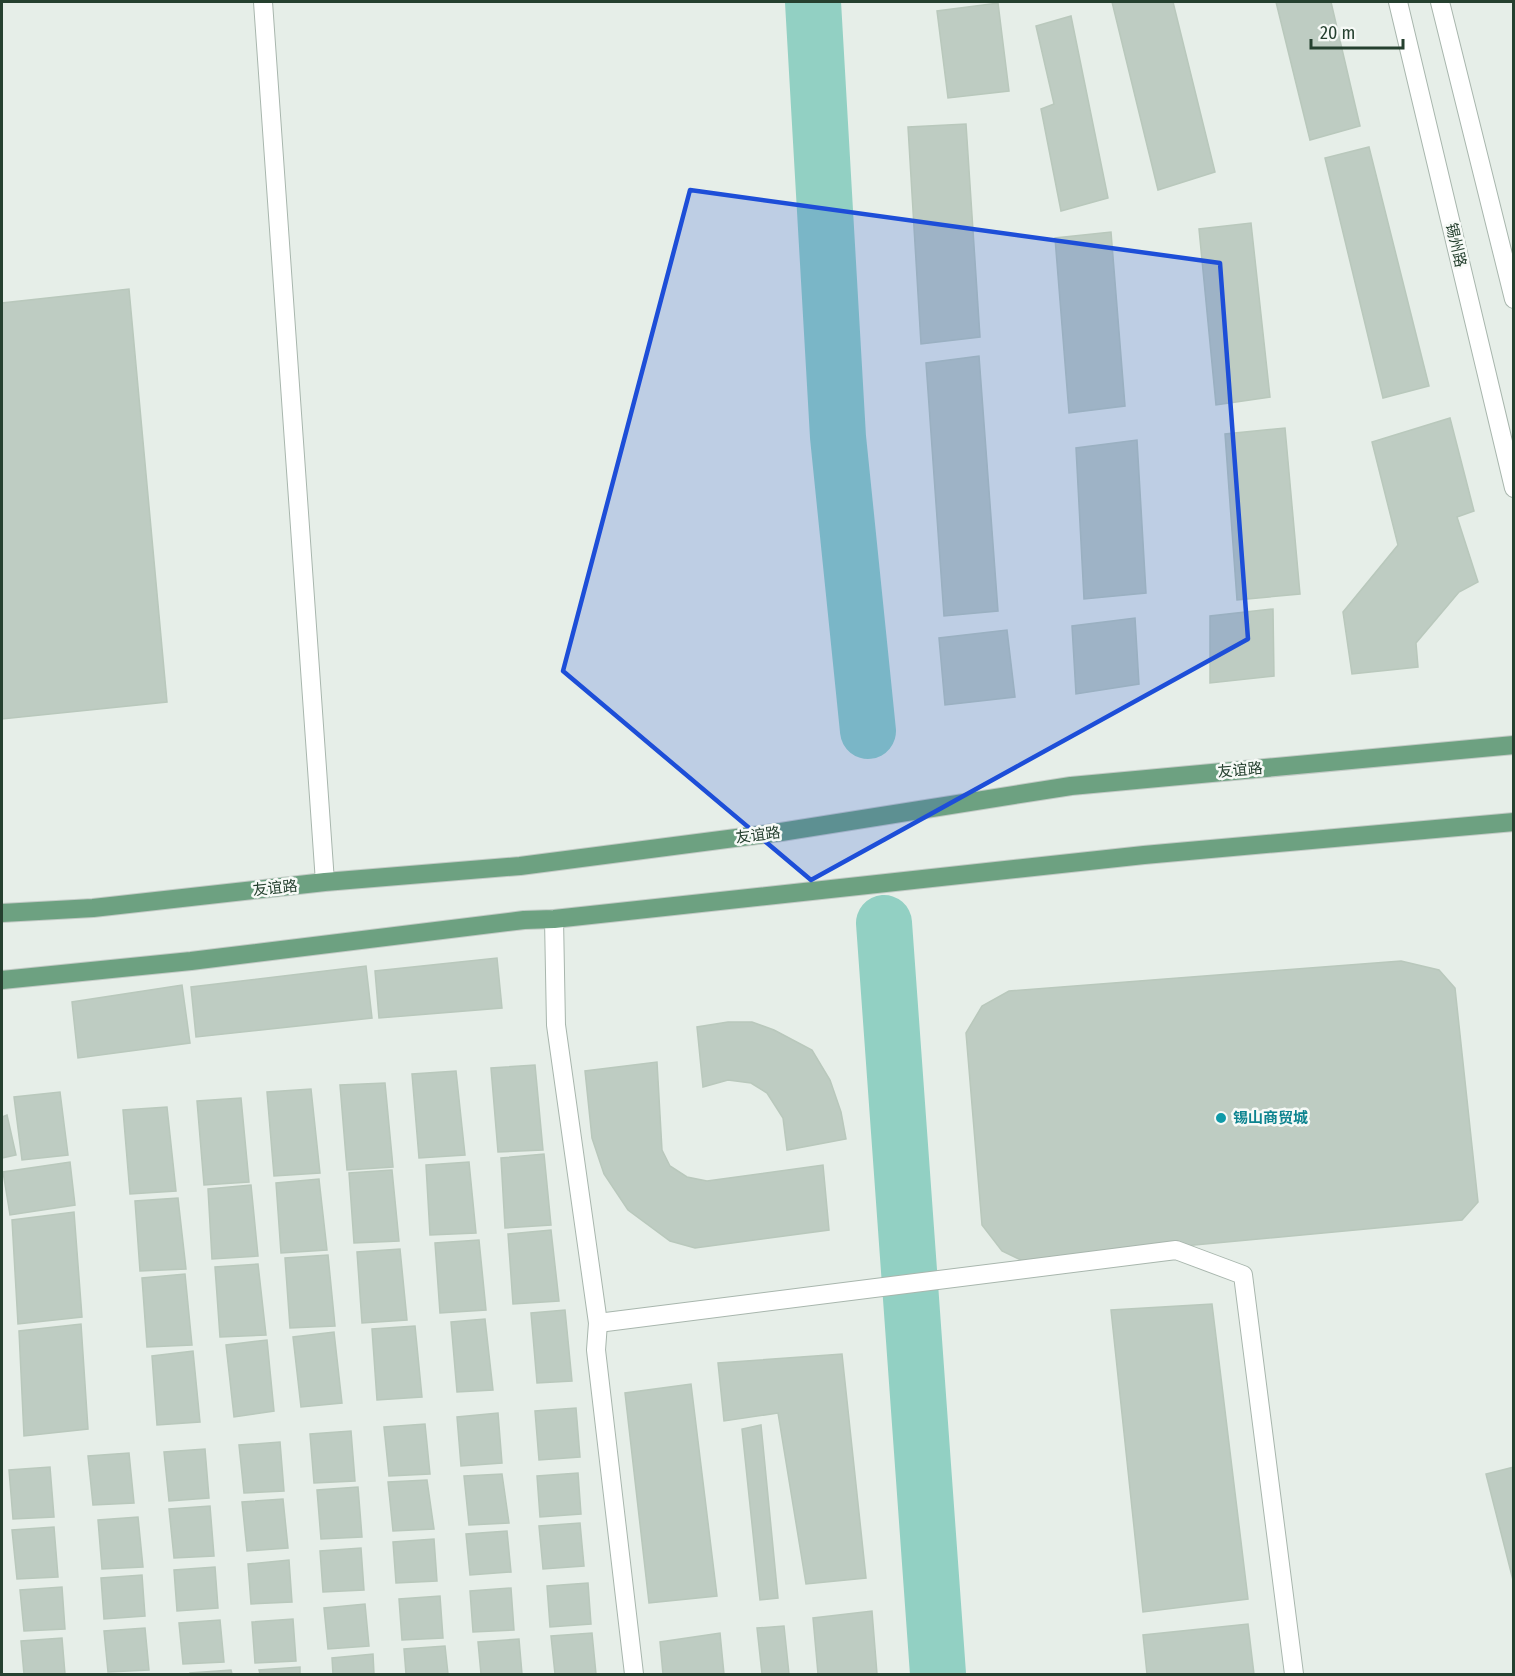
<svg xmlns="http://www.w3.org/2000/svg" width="1515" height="1676" font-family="'Fira Sans Condensed','Noto Sans SC',sans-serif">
<rect width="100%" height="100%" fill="#e6eee8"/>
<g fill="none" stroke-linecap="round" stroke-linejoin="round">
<g stroke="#92d0c3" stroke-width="56">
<polyline points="813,2 838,437 868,731"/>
<polyline points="884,923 938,1674"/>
</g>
</g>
<g fill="#beccc2" stroke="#b9c8bc" stroke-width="1.5">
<polygon points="1112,2 1173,2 1215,172 1158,190"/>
<polygon points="1276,2 1331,2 1360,126 1310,140"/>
<polygon points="998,3 1009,91 948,98 937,11"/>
<polygon points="1071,16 1108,198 1061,211 1041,109 1054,104 1036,26"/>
<polygon points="966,124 980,337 921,344 908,127"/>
<polygon points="1369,147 1429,386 1383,398 1325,158"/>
<polygon points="1251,223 1270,397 1216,405 1199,229"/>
<polygon points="1111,232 1125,406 1069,413 1055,238"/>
<polygon points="129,289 167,702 2,719 2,303"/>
<polygon points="979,356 998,611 944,616 926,363"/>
<polygon points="1450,418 1474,511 1457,517 1478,582 1459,592 1416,643 1418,667 1352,674 1343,612 1398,545 1372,442"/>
<polygon points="1285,428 1300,594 1237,600 1225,434"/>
<polygon points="1137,440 1146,593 1084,599 1076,448"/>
<polygon points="1273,609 1274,676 1210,683 1210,616"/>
<polygon points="1135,618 1139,684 1076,694 1072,626"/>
<polygon points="1007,630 1015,697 945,705 939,638"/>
<polygon points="497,958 502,1008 379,1018 375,971"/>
<polygon points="1401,961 1439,970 1455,988 1478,1202 1462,1220 1023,1261 1002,1251 982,1225 966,1033 982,1006 1009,991"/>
<polygon points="366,966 372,1018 196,1037 191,987"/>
<polygon points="182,985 190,1043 78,1058 72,1002"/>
<polygon points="728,1022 752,1022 774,1030 812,1050 830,1080 841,1112 846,1139 787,1150 783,1118 767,1093 751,1083 728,1080 703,1087 697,1027"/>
<polygon points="657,1062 662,1150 670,1166 687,1177 707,1181 823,1165 829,1230 695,1248 670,1241 628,1210 604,1174 592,1138 585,1071"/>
<polygon points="535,1065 543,1150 498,1152 491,1068"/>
<polygon points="456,1071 465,1155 419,1158 412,1074"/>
<polygon points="385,1083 393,1167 347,1170 340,1085"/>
<polygon points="311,1089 320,1173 274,1176 267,1092"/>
<polygon points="60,1092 68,1155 22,1160 14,1097"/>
<polygon points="241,1098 249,1182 204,1185 197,1101"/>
<polygon points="167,1107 176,1191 130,1194 123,1110"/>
<polygon points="7,1115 16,1155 2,1158 2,1117"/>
<polygon points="544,1154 551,1225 505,1228 501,1158"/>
<polygon points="70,1162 75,1205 10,1215 3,1172"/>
<polygon points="469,1162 476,1233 430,1235 426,1165"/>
<polygon points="392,1170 399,1241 354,1243 349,1173"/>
<polygon points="319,1179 327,1250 281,1253 276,1183"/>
<polygon points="251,1185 258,1256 212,1259 208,1189"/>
<polygon points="178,1198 186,1269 140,1271 135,1201"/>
<polygon points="74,1212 82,1317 18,1324 12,1220"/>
<polygon points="551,1230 559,1301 513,1304 508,1234"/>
<polygon points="479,1240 486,1310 440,1313 435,1243"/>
<polygon points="400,1249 407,1320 362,1323 357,1252"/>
<polygon points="328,1255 335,1326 290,1328 285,1258"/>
<polygon points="258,1264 266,1335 220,1337 215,1267"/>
<polygon points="185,1274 192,1345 147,1347 142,1278"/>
<polygon points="1212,1304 1248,1599 1143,1612 1111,1310"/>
<polygon points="565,1310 572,1381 537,1383 531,1313"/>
<polygon points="485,1319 493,1390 457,1392 451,1322"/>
<polygon points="81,1324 88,1429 24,1436 19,1331"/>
<polygon points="415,1326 422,1397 377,1400 372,1329"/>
<polygon points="334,1332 342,1403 301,1407 293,1337"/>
<polygon points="267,1340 274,1411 234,1417 226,1345"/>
<polygon points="193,1351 200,1422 157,1425 152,1356"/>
<polygon points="842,1354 866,1578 806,1584 778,1413 724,1421 718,1363"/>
<polygon points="691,1384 717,1596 649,1603 625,1393"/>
<polygon points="576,1408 580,1457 539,1460 535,1411"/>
<polygon points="498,1413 502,1463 461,1466 457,1417"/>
<polygon points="425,1424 430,1474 389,1476 384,1427"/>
<polygon points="761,1425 778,1598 760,1600 742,1429"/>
<polygon points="351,1431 355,1481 314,1483 310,1434"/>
<polygon points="280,1442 284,1491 244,1493 239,1445"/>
<polygon points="205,1449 209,1498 169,1501 164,1452"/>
<polygon points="129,1453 134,1503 93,1505 88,1456"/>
<polygon points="50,1467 54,1517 13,1519 9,1470"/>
<polygon points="1514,1467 1514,1584 1486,1474"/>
<polygon points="578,1473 581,1514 540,1517 537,1476"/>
<polygon points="502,1474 509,1523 469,1525 464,1476"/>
<polygon points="427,1480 434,1529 393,1531 388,1482"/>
<polygon points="358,1487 362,1537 321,1539 317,1490"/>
<polygon points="283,1499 288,1548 247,1551 242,1502"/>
<polygon points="210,1506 214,1556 174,1558 169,1509"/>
<polygon points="138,1517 143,1567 102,1569 98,1520"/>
<polygon points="580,1523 584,1566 543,1569 539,1526"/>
<polygon points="54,1527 58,1577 17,1579 12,1530"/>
<polygon points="507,1531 511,1572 470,1575 466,1534"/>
<polygon points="434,1539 437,1581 396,1583 393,1542"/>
<polygon points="361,1548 364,1590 323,1592 320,1551"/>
<polygon points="289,1560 292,1602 251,1604 248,1564"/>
<polygon points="215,1567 218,1608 177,1611 174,1570"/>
<polygon points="142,1575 145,1616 104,1619 101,1578"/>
<polygon points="588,1583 591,1624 550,1627 547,1586"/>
<polygon points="62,1587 65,1629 24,1631 20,1590"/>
<polygon points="511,1588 514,1630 473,1632 470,1591"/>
<polygon points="440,1596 443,1638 402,1640 399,1599"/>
<polygon points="365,1604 369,1646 328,1649 324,1608"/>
<polygon points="872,1611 877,1674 818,1674 813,1618"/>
<polygon points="293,1619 296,1661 255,1663 252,1622"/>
<polygon points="220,1620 224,1662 183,1664 179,1623"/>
<polygon points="1248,1624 1254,1674 1147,1674 1143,1635"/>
<polygon points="784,1626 789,1674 762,1674 757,1628"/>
<polygon points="145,1628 149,1670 108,1672 104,1631"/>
<polygon points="592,1633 596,1674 555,1674 551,1636"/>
<polygon points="720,1633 724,1674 663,1674 660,1642"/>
<polygon points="62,1638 65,1674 24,1674 21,1641"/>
<polygon points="519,1639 522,1674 481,1674 478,1642"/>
<polygon points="445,1646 448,1674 406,1674 404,1649"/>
<polygon points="373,1654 374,1674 333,1674 332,1658"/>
<polygon points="300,1667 300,1674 260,1674 259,1670"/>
<polygon points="231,1670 232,1674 190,1674 190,1673"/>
</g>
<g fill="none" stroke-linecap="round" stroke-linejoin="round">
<g stroke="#a8b6ad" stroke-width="20">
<g id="minor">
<polyline points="263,2 325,882"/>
<polyline points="1398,2 1514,488"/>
<polyline points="1440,2 1514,299"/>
<polyline points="554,919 556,1025 598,1323 596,1350 634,1674"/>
<polyline points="598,1323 1176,1250 1243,1275 1294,1674"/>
</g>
</g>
<g stroke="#c2cac5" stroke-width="20">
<g id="major">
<polyline points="2,913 93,908 325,882 520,866 781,832 1071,786 1514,745"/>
<polyline points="2,980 191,961 524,920 554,919 1144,855 1514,822"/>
</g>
</g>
<use href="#minor" stroke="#fff" stroke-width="18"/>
<use href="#major" stroke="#6da181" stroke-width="18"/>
</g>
<path fill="#1d4ed8" fill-opacity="0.2" stroke="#1d4ed8" stroke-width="4.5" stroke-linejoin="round" d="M690,190L1220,263L1248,639L811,880L563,671Z"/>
<circle fill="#0f9aa8" stroke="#f7faf7" stroke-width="2" cx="1221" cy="1118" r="6"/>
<g text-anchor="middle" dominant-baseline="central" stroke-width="5" stroke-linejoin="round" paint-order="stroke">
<g font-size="15" fill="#25402f" stroke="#f7faf7">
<text transform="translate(1456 245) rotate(77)">锡州路</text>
<text transform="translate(1240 770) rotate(-5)">友谊路</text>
<text transform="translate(758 835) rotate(-7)">友谊路</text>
<text transform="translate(275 888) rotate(-6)">友谊路</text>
</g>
<g font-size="15" font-weight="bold" fill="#0d838f" stroke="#f7faf7" text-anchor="start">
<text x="1233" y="1118">锡山商贸城</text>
</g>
</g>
<rect width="1515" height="1676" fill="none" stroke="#25402f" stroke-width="6"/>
<path d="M1311 39v9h92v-9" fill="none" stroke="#25402f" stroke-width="3"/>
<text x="1320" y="39" font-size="18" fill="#25402f" stroke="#f7faf7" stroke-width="4.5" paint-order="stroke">20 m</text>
</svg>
